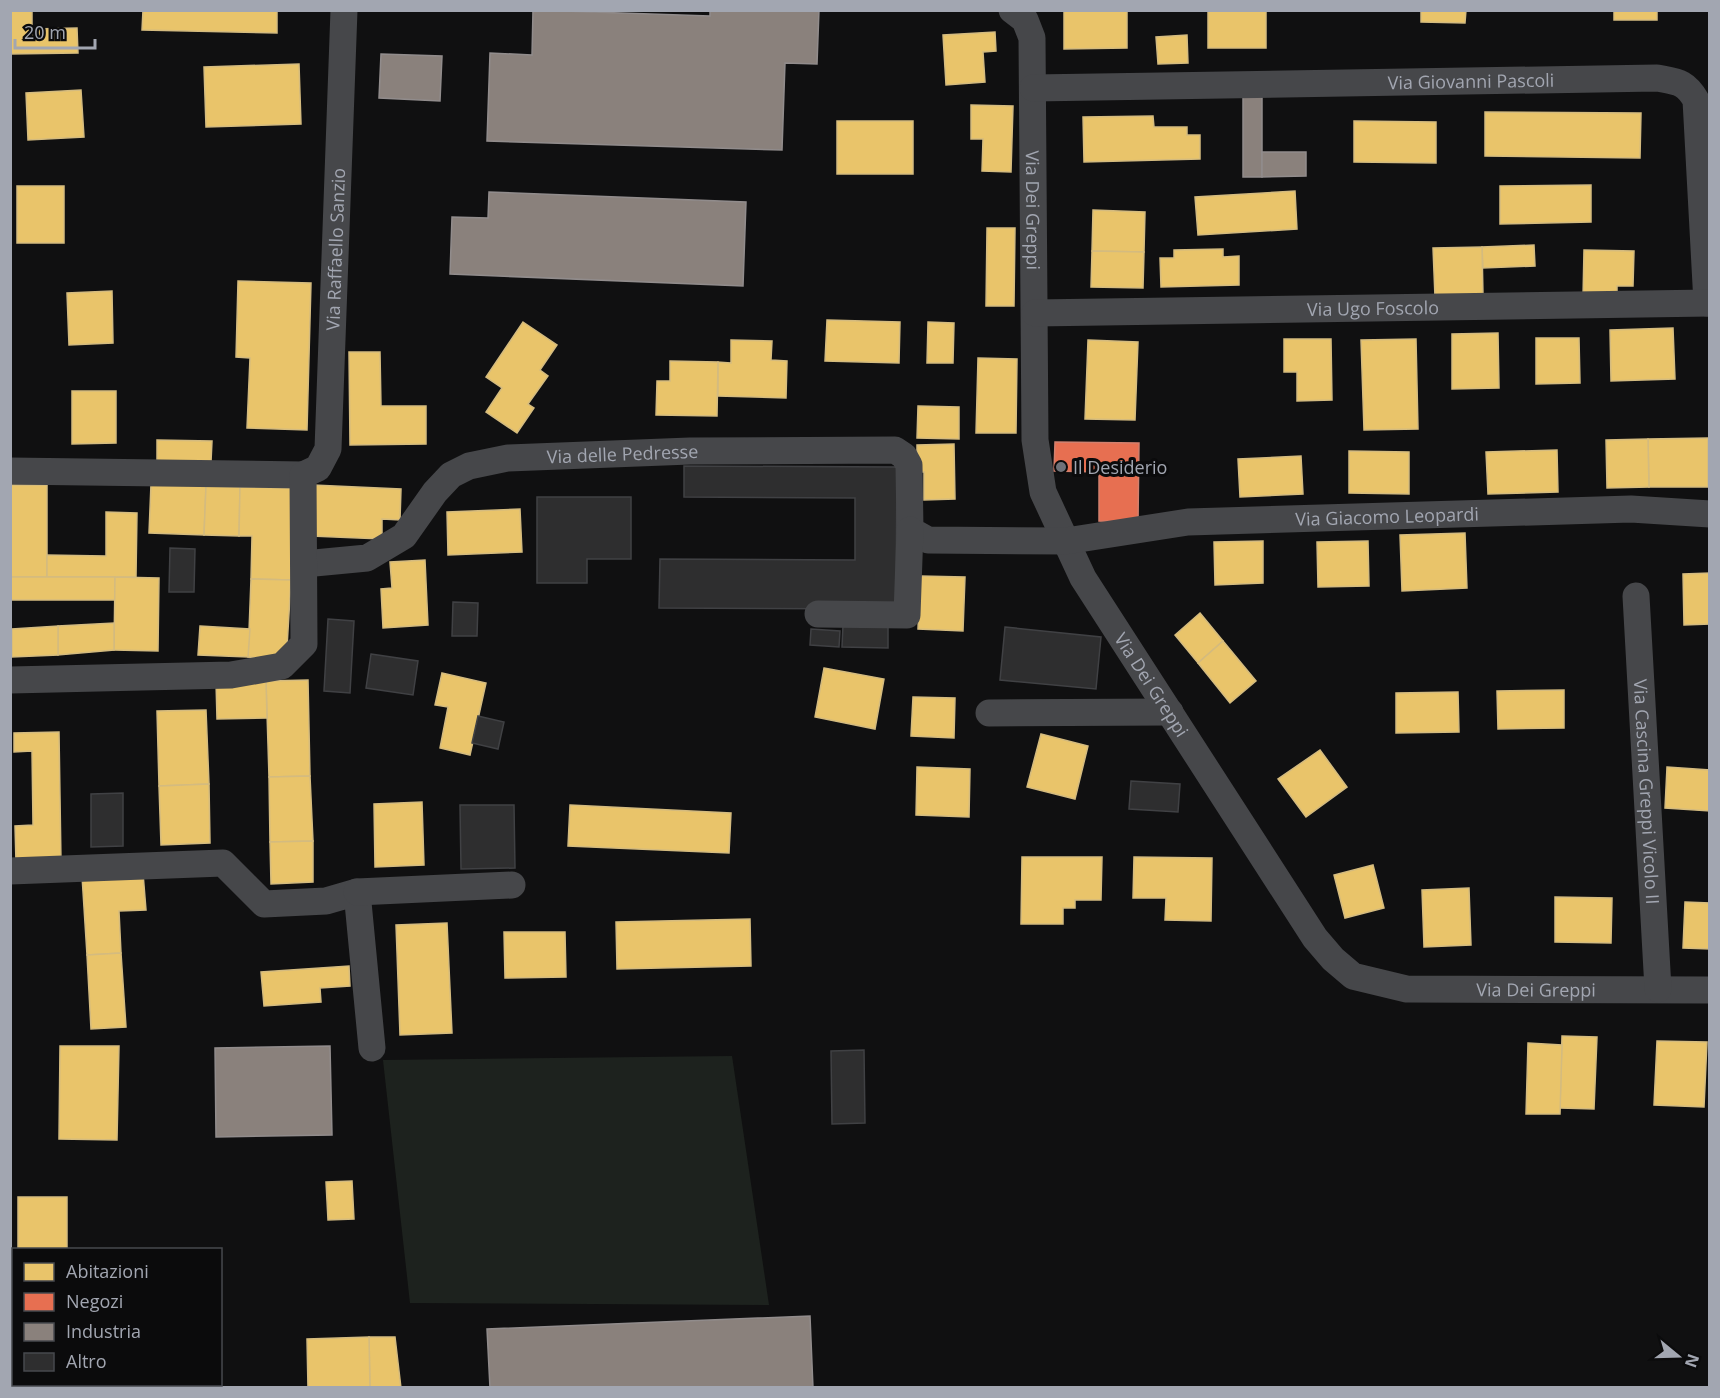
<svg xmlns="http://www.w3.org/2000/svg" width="1720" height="1398" font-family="'Open Sans',sans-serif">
<rect width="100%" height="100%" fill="#101011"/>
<polygon fill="#1d221e" points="732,1056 769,1305 410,1303 383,1060"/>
<g fill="#e9c46a" stroke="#d4bb7f" stroke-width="1.5">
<polygon points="10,10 32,10 32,29 77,28 78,53 10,54"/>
<polygon points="143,10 277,10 277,33 142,30"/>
<polygon points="1064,10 1127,10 1127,48 1064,49"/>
<rect x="1208" y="10" width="58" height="38"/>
<polygon points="1421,10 1466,10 1465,23 1421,22"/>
<rect x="1614" y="10" width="43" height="10"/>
<polygon points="995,32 996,51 983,52 985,82 946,85 943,35"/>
<polygon points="1187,35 1188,63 1158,64 1156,37"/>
<polygon points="299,64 301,124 206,127 204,67"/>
<polygon points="81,90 84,137 28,140 26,93"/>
<polygon points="971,105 1013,106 1011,172 982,171 983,139 971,139"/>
<polygon points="1485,112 1641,113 1640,158 1485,156"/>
<polygon points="1153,116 1154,127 1187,127 1187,135 1200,135 1200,159 1084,162 1083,117"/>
<rect x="837" y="121" width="76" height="53"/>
<polygon points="1354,121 1436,122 1436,163 1354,162"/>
<polygon points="1591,185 1591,222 1500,224 1500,186"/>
<rect x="17" y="186" width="47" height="57"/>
<polygon points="1295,191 1297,229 1198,235 1195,197"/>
<polygon points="1093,210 1145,212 1144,252 1092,251"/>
<polygon points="987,228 1015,228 1014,306 986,306"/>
<polygon points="1534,245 1535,266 1483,268 1482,247"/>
<polygon points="1482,247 1483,295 1435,297 1433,248"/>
<polygon points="1223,249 1223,257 1239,256 1239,285 1161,287 1160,258 1174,258 1174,250"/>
<polygon points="1584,250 1634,251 1633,286 1617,286 1617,297 1583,297"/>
<polygon points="1092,251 1144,252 1143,288 1091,287"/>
<polygon points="238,281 311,283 307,430 247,428 250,358 236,357"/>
<polygon points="112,291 113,343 69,345 67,293"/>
<polygon points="827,320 900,322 899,363 825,361"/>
<polygon points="523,322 557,345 540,370 548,376 528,404 534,408 517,433 486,412 502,388 486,377"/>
<polygon points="928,322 954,323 953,363 927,363"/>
<polygon points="1673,328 1675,379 1611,381 1610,330"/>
<polygon points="1498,333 1499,388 1452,389 1452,334"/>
<polygon points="1536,338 1579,338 1580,383 1536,384"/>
<polygon points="1284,339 1331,339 1332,400 1297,401 1297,372 1284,372"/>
<polygon points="1416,339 1418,429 1364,430 1361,340"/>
<polygon points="731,340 772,341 771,360 787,361 786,398 718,396 718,362 731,363"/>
<polygon points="1088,340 1138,342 1135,420 1085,419"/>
<polygon points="349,352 380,352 381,406 426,406 426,444 350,445"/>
<polygon points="978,358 1017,359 1016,433 976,433"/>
<polygon points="670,361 718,362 717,416 656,415 657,381 670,381"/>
<polygon points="72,391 116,391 116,443 72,444"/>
<polygon points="918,406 959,407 959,439 917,438"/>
<polygon points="1708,438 1708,487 1649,487 1648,439"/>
<polygon points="1648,439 1649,487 1607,488 1606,440"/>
<polygon points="157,440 212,441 211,462 157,461"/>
<polygon points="954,444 955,499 924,500 924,472 917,472 917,445"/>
<polygon points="1557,450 1558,492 1488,494 1486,452"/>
<polygon points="1349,451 1409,452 1409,494 1349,493"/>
<polygon points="1301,456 1303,494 1240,497 1238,459"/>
<polygon points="151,484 206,486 204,535 149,533"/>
<rect x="10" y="485" width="37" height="92"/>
<polygon points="313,485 401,489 400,520 382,519 382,539 311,536"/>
<polygon points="206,486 240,487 239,536 204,535"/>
<polygon points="240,487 294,488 291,580 251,579 252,536 239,536"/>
<polygon points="520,509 522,552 448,555 447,512"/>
<polygon points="106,512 137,513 136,577 47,577 47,555 106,556"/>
<polygon points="1465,533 1467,588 1402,591 1400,535"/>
<polygon points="1263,541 1263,583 1215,585 1214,542"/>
<polygon points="1368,541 1369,586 1318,587 1317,542"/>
<polygon points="425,560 428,625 383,628 381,589 392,588 390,562"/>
<polygon points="1710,573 1710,624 1684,625 1683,574"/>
<polygon points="920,576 965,577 963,631 918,629"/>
<rect x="10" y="577" width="105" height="23"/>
<polygon points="115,577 159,578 158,651 114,650"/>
<polygon points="251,579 291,580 287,647 269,659 248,657"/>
<polygon points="1200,613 1223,641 1198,663 1175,635"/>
<polygon points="114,623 114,650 58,655 58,626"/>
<polygon points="58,626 58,655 12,657 12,629"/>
<polygon points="200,626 250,629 248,657 198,655"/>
<polygon points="1223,641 1256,681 1230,703 1198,663"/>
<polygon points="824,668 884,679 875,729 815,717"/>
<polygon points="442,673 486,683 470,755 440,748 448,707 435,705"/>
<polygon points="308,680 310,776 269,777 266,681"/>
<polygon points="266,681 267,718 217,719 216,682"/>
<polygon points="1564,690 1564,728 1498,729 1497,691"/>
<polygon points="1458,692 1459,732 1396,733 1396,693"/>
<polygon points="913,697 955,698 954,738 911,736"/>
<polygon points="206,710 209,784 159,786 157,711"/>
<polygon points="59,732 61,861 16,862 15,826 33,825 32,751 14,752 14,733"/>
<polygon points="1041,734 1088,746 1075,799 1027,787"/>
<polygon points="1320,750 1347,787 1306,817 1278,779"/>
<polygon points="917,767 970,769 969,817 916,815"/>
<polygon points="1667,767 1710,770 1710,811 1665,808"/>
<polygon points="310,776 313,841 270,842 269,777"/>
<polygon points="209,784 210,843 161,845 159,786"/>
<polygon points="422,802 424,865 375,867 374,804"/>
<polygon points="570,805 731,813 729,853 568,846"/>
<polygon points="313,841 313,882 271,884 270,842"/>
<polygon points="1022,857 1102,857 1101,900 1075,900 1075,908 1063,908 1063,924 1021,924"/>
<polygon points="1134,857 1212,858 1211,921 1165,920 1166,898 1133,898"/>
<polygon points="1373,865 1384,908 1345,918 1334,875"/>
<polygon points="143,873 146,910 119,911 121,953 87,955 82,876"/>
<polygon points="1469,888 1471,945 1424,947 1422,890"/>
<polygon points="1555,897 1612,898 1611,943 1555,942"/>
<polygon points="1685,902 1710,903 1710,949 1683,948"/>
<polygon points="750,919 751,966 617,969 616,922"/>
<polygon points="447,923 452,1033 400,1035 396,925"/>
<polygon points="504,932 565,932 566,977 505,978"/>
<polygon points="121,953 126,1027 91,1029 87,955"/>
<polygon points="349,966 350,986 320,988 321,1002 264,1006 261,972"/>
<polygon points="1562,1036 1597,1037 1594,1109 1560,1108"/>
<polygon points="1657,1041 1707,1042 1704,1107 1654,1105"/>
<polygon points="1528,1043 1562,1045 1560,1114 1526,1114"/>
<polygon points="60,1046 119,1046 117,1140 59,1139"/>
<polygon points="352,1181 354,1219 328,1220 326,1182"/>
<rect x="18" y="1197" width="49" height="53"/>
<polygon points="369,1337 395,1337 401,1388 370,1388"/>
<polygon points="369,1337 370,1388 308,1388 307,1339"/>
<rect x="77" y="1384" width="45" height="4"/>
<rect x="175" y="1384" width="24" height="4"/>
</g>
<polygon fill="#e76f51" stroke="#d2806e" stroke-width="1.5" points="1055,442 1139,443 1138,522 1099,521 1099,472 1054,471"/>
<g fill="#8a817c" stroke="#918c8c" stroke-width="1.5">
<polygon points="533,10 710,16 710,10 819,10 817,64 785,63 782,150 487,141 490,53 532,55"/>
<polygon points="381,54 442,56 440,101 379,98"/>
<rect x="1243" y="97" width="19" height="80"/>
<polygon points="1262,152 1306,152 1306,176 1262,177"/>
<polygon points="489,192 746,202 743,286 450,274 452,217 488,218"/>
<polygon points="330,1046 332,1135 216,1137 215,1048"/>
<polygon points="810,1316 813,1388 490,1388 487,1329"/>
</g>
<g fill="#2e2e2f" stroke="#404144" stroke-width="1.5">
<polygon points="684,466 897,467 896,609 659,608 660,559 855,560 855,498 684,497"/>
<polygon points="537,497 631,497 631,559 587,559 587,583 537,583"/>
<polygon points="170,548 195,549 194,592 169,592"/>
<polygon points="453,602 478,603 477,636 452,636"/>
<polygon points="328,619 354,621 350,693 324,691"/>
<polygon points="843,625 888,626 888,648 842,647"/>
<polygon points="1005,627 1101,637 1096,689 1000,680"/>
<polygon points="811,629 840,631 839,647 810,645"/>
<polygon points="371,654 418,661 413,695 366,688"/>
<polygon points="478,716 504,722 498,749 472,743"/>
<polygon points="1131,781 1180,784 1178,812 1129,809"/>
<polygon points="123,793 123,846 91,847 91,794"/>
<polygon points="460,805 514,805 515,868 461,869"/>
<polygon points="864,1050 865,1123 832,1124 831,1051"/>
</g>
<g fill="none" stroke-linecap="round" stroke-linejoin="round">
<g stroke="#46474a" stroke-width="27">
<path id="s1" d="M1012,10L1025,20L1032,38L1035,440L1043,492L1083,578L1315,938L1333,959L1353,976L1407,989L1710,990"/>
<path id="s2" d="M1033,88L1657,78C1677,82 1685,81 1696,100L1707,303"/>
<path id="s3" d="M1035,313L1710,303"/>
<polyline points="10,471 303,475"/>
<path id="s4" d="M304,564L367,558L404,536L435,492L451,475L469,466L508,458L690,451L895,450L904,456L909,465L910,530L928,540L1066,541L1188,522L1631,509L1710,514"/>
<path id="s5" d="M1636,596L1658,989"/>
<polyline points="818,614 907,615 910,530"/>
<path id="s6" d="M10,680L231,675L282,666L304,644L303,475L318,468L328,449L344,10"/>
<polyline points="989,713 1170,712"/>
<polyline points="10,871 223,863 264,904 326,901 357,892 372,1048"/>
<polyline points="357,892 512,885"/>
</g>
</g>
<circle fill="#6f7279" stroke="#0b0b0c" stroke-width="2" cx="1061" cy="467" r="6"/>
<g text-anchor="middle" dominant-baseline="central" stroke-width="6" stroke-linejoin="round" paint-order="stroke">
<g font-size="18" fill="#a2a6b1" stroke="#0b0b0c">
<text stroke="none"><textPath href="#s2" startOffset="438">Via Giovanni Pascoli</textPath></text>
<text stroke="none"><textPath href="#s1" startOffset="208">Via Dei Greppi</textPath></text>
<text stroke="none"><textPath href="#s6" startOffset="711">Via Raffaello Sanzio</textPath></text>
<text stroke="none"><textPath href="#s3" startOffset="338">Via Ugo Foscolo</textPath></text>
<text stroke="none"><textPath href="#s4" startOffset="358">Via delle Pedresse</textPath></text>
<text stroke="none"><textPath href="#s4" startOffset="1198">Via Giacomo Leopardi</textPath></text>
<text stroke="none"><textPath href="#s1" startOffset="712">Via Dei Greppi</textPath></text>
<text stroke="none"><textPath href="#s5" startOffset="196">Via Cascina Greppi Vicolo II</textPath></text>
<text stroke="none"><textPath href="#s1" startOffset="1252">Via Dei Greppi</textPath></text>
</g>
<g font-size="18" fill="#a2a6b1" stroke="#0b0b0c" text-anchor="start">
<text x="1073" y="467">Il Desiderio</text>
</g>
</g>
<rect width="1720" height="1398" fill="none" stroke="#a2a6b1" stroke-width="24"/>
<rect x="12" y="1248" width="210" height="138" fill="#0b0b0c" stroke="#47494e" stroke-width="1.5"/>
<rect x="24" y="1263" width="30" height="18" fill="#e9c46a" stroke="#47494e" stroke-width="1.5"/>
<text x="66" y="1278" font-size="18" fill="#a2a6b1">Abitazioni</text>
<rect x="24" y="1293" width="30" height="18" fill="#e76f51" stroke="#47494e" stroke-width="1.5"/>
<text x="66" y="1308" font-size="18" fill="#a2a6b1">Negozi</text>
<rect x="24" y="1323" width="30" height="18" fill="#8a817c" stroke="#47494e" stroke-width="1.5"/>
<text x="66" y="1338" font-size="18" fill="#a2a6b1">Industria</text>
<rect x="24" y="1353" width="30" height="18" fill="#2e2e2f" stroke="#47494e" stroke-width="1.5"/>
<text x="66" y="1368" font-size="18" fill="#a2a6b1">Altro</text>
<g transform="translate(1678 1356) rotate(109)" stroke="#0b0b0c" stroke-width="4.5" paint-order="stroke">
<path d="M0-4.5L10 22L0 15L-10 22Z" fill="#a2a6b1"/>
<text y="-9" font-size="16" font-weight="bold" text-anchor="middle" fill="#a2a6b1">N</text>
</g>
<path d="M15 39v9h80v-9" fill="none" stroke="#a2a6b1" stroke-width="3"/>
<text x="24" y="39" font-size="18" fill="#a2a6b1" stroke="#0b0b0c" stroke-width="4.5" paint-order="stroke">20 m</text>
</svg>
